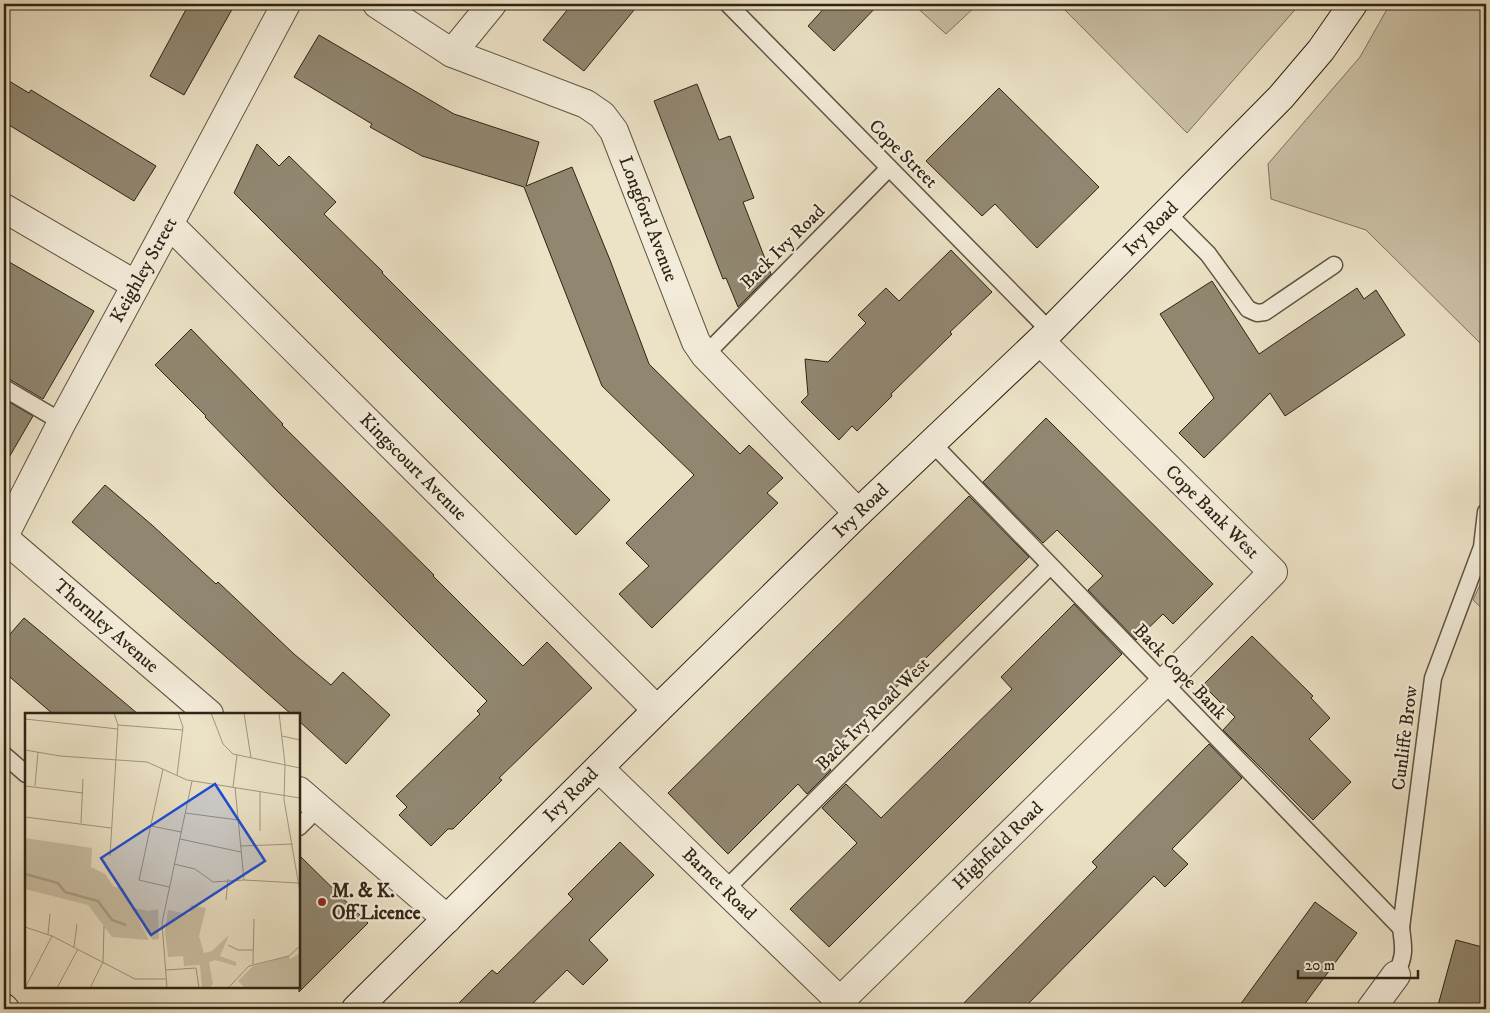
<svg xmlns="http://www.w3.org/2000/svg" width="1490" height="1013" font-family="'IM FELL DW Pica',serif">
<rect width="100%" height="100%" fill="#ece2c6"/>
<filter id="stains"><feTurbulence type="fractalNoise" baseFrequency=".004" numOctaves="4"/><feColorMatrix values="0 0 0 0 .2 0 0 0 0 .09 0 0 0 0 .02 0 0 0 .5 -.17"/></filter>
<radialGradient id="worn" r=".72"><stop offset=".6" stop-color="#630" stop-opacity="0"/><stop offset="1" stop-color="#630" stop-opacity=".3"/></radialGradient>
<g fill="#ccc2a8" stroke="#7e735e">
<polygon points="913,4 978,4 946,34"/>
<polygon points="1059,4 1300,4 1187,133"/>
<polygon points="1390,4 1486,4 1486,301 1481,344 1366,230 1271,199 1268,164 1360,57"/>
<polygon points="1486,572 1486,612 1473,600"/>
</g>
<g fill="#918771" stroke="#2f2415">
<polygon points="189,4 235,4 184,95 150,76"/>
<polygon points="572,4 639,4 584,71 543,40"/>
<polygon points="828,4 879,4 834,51 808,26"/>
<polygon points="319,35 454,114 539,142 526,186 572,167 610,260 649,364 740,454 749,445 783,478 767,493 778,503 652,628 619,594 649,566 626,543 694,475 602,386 524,187 422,156 370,127 372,124 294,77"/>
<polygon points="4,78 29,93 31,90 156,166 134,201 4,122"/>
<polygon points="697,84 719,140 730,136 754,198 743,202 771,274 738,307 726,278 723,279 654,101"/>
<polygon points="999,88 1099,187 1037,248 995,204 982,216 926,161"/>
<polygon points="257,144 279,166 289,156 336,202 324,214 383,272 382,273 438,329 610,500 576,535 234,193"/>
<polygon points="951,250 992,292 950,332 952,334 891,394 892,396 857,431 852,426 839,440 801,402 808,395 805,359 828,362 866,323 858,315 886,288 899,301"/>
<polygon points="4,259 94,311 43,399 9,379 4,378"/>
<polygon points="1212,281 1259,354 1357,288 1364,299 1376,290 1405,335 1285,416 1270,393 1204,458 1179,433 1214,398 1160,314"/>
<polygon points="191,329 283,424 282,425 434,575 433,576 523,666 547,642 592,688 499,778 502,780 453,829 448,829 431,846 399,815 407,807 396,796 480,714 477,711 487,701 279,493 205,417 206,416 155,365"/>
<polygon points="4,399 33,416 4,466"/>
<polygon points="1046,418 1213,584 1173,624 1163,614 1136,640 1088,590 1103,576 1057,530 1043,543 983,482"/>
<polygon points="105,485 152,525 216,584 218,582 294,654 331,685 343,672 390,715 346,764 299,721 299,714 291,714 72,522"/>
<polygon points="969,496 1029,557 822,760 831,770 807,794 798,784 728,854 668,793"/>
<polygon points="1074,604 1122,654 829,947 790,909 857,843 822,808 846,784 881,818 1012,689 1001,677"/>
<polygon points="24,618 42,633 138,714 53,714 4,672 4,641"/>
<polygon points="1252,636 1313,696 1311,698 1330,718 1309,739 1351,782 1313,820 1223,730 1235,717 1203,685"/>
<polygon points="1209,744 1242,778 1172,849 1188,864 1165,887 1154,876 1023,1009 958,1009 1097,867 1092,862"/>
<polygon points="620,842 654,875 589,940 608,960 583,985 567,970 529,1007 531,1009 453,1009 492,970 497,974 573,899 568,894"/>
<polygon points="299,855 368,923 299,992"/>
<polygon points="1315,902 1357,933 1301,1009 1237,1009"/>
<polygon points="1456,940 1486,948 1486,1009 1437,1009"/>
</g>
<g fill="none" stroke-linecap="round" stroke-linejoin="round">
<g stroke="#5e5441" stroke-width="19">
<g id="lane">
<polyline points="728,4 1050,331"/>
<polyline points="1167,213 1208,254 1248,309 1257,313 1265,312 1334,265"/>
<polyline points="705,355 889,168"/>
<polyline points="4,388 62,422"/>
<polyline points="932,443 1401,928"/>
<polyline points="4,755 26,774"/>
<polyline points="299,827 318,808"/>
<polyline points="725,890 1050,566"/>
<path d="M1396,975C1405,955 1404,949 1401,928L1433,678L1482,547L1486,512"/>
</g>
</g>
<g stroke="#5e5441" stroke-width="30">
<g id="street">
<polyline points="377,4 452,53 586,104 602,115 614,131 696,342 705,355 858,513"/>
<polyline points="452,53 492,4"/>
<polyline points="4,208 136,285"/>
<polyline points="169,224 657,710"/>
<polyline points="4,536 62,422 169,224 286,4"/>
<polyline points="4,538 209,714"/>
<polyline points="599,768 840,1001"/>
<polyline points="299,791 447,919"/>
<polyline points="836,1009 840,1001 1163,684 1273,572 1040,341"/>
<polyline points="1371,1009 1396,975"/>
</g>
</g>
<g stroke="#2f2415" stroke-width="30">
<g id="secondary">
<polyline points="4,1008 5,1009"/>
<polyline points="356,1009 657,710 858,513 1050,331 1281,97 1321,50 1353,4"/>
</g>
</g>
<use href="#lane" stroke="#f3ecda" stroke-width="16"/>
<use href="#street" stroke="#f3ecda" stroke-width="28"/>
<use href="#secondary" stroke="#f3ecda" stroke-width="28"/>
</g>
<circle fill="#8f2418" stroke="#f3ecda" stroke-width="2" cx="322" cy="902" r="5"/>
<g text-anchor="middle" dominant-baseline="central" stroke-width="4.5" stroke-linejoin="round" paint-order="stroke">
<g font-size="19" fill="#2f2415" stroke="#f3ecda">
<text transform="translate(903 154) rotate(45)">Cope Street</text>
<text transform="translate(648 219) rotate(69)">Longford Avenue</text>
<text transform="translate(1151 229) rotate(-45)">Ivy Road</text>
<text transform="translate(783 247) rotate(-45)">Back Ivy Road</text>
<text transform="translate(144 270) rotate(-61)">Keighley Street</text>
<text transform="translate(413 467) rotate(45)">Kingscourt Avenue</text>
<text transform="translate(861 511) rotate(-44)">Ivy Road</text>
<text transform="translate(1212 512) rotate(45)">Cope Bank West</text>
<text transform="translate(106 626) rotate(41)">Thornley Avenue</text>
<text transform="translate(1180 672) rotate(46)">Back Cope Bank</text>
<text transform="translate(873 714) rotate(-45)">Back Ivy Road West</text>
<text transform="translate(1405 738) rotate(-83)">Cunliffe Brow</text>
<text transform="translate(571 795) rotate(-45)">Ivy Road</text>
<text transform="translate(998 846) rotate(-44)">Highfield Road</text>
<text transform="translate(719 884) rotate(44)">Barnet Road</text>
</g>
<g font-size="19" font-weight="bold" fill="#2f2415" stroke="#f3ecda" text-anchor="start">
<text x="332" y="891">M. &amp; K.<tspan x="332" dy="22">Off Licence</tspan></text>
</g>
</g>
<g transform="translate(25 713)">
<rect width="275" height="275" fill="#ece2c6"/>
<path d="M0,125L67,135L66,154L80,161L89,174L98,175L124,227L87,224L63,192L0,176ZM166,192L181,195L174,223L179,240L187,238L204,222L195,243L211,249V253L190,247L184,249L188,271L184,275H177L175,252L159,253L158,243L143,244L140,218L143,197L164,201ZM110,195L124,198L133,196L134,226L128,227L121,219ZM275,240V275H220L213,268L228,253L264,243L265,246Z" fill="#ccc2a8"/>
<path fill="none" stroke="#aca18a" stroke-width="2.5" d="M0,161L33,170L40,179L73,188L87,207L101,212"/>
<path fill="none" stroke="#a0967f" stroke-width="1" d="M186,0L198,31L208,41L275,55M219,0L226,45M254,0L260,51L259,87L275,179V227M0,6L93,16M93,12L158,17M257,23L275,27M0,37L35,43L122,49L162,67L275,85M138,56L114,167L144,174M152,62L158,14L153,0M0,73L58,80M10,73L13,39M208,74L212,42M210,74L219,167M235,78V118M160,100L213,107M0,104L86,115M56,110L58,66M126,113L156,119M155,126L216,139M216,133L268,131M85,143L93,12L89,0M149,151L170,156L188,169L219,167L273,170M201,187L203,166M0,214L27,223L110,266H141M23,221L25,201M203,232L213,237H228M49,234L52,211M228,251L229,206M141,257L171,255L174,275M0,275L27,223M32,275L53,236M65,275L78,249L79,213M142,275L137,210L167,68M203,275L224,253L264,243L275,233"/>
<path fill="#1d4ed8" fill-opacity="0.15" stroke="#1d4ed8" stroke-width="2.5" d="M190,71L240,148L126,222L76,145Z"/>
<rect width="275" height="275" fill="none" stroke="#2f2415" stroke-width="2.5"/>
</g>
<rect width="1490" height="1013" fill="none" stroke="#ece2c6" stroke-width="20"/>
<rect x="5" y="5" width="1480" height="1003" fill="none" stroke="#2f2415" stroke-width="2.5"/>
<rect x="10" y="10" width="1470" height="993" fill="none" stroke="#2f2415"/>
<path d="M1298 970v8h120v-8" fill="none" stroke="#2f2415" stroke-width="2.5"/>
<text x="1305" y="970" font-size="15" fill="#2f2415" stroke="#f3ecda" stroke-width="4" paint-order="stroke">20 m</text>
<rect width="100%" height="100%" filter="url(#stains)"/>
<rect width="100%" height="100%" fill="url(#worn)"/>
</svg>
